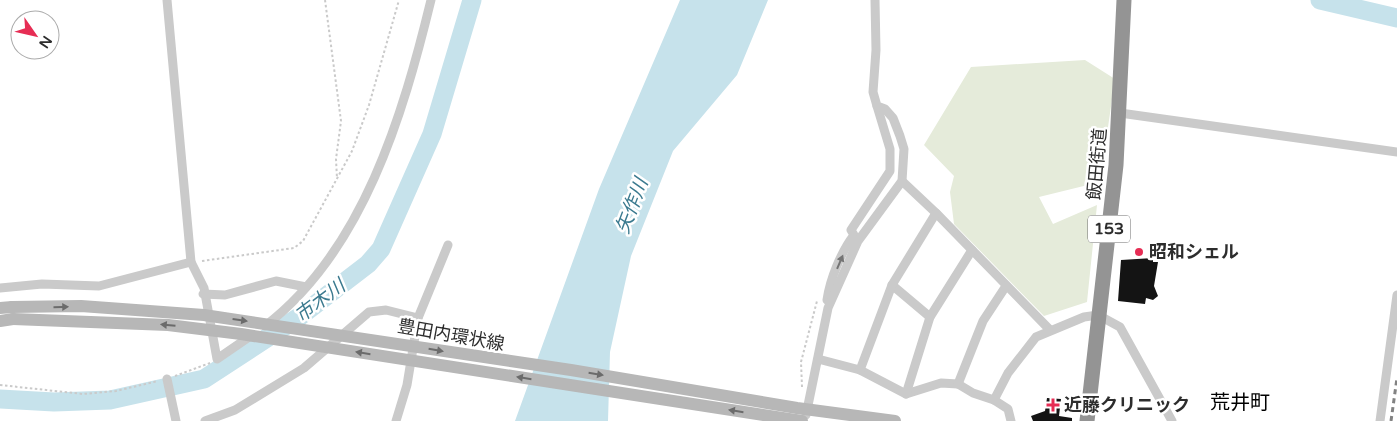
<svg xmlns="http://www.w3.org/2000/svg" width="1397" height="421" font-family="'Varela Round','Noto Sans JP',sans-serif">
<rect width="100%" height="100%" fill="#fff"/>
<polygon fill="#e5ebda" points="1085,60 1115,79 1100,182 1039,197 1053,224 1097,205 1087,302 1044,316 954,224 950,192 954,176 924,145 971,67"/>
<polygon fill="#c6e2eb" points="680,0 768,0 737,75 673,151 631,256 610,352 608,421 515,421 599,189"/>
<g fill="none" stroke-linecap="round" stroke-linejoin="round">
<g stroke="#c6e2eb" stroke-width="19">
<polyline points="1320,0 1397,18"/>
<polyline points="0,399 54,402 110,400 204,379 299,317 368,264 381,249 432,134 472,0"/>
</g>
</g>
<g fill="#141414">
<polygon points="1153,258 1153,262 1158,262 1154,286 1158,296 1153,300 1146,298 1145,304 1118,301 1121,260"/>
<polygon points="1047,398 1061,399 1059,416 1072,418 1072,421 1033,421 1031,416 1045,411"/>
</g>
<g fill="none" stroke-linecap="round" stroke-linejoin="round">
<g stroke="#cacaca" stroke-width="2" stroke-dasharray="2.5 2.5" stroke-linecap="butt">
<polyline points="325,0 341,121 336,159 337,179"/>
<polyline points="202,261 294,248 303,241 352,151 369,105 399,0"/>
<polyline points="175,376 210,363"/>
<polyline points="0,385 83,394 116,391 158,381"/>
<polyline points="802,387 801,362 817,301"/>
</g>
<g stroke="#cacaca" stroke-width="9">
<polyline points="167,0 191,262 204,288 217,359 252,335"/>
<polyline points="1120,113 1397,152"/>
<polyline points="902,181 936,213 1050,330"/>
<polyline points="892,285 930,317"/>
<polyline points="0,288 42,284 99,286 191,262"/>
<polyline points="203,294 225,295 276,281 306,287"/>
<path d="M827,300C830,279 841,252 854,235L851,230L890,171V149L877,106"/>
<path d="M265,326C363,251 403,115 431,0"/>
<polyline points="818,359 860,370 906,394 941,383 958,384 973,393 994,400 1008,409 1011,421"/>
<polyline points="860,370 892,285 936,213"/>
<polyline points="167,379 176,421"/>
<polyline points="958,384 983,321 1006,286"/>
<polyline points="906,394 930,317 972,250"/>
<polyline points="994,400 1008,373 1036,337 1084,317 1098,315 1120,327 1172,421"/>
<polyline points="806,415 828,308 858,241 902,181 904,149 900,136 893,118 885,109 877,106 873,92 876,50 875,0"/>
<polyline points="205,421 235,410 304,368 369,312 386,310 418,318"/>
<polyline points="396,421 407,385 418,318 448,245"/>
<polyline points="1380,421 1397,295"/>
</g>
<g stroke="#b7b7b7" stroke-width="12">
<polyline points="0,308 12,307"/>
<polyline points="0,321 13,319"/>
</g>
<polyline stroke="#949494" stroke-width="15" points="1087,421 1116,165 1124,0"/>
<polyline stroke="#828282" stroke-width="3" stroke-dasharray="5 4" stroke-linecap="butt" points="1391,421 1397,378"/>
<g stroke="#b7b7b7" stroke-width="12">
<polyline points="12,307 81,306 204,315 571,370 797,408 895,421"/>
<polyline points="13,319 168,325 241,334 802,421"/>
</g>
</g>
<defs><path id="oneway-solid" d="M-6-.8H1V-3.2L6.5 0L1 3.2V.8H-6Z" transform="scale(1.25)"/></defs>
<use fill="#747474" href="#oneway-solid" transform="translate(840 262) rotate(-67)"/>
<g fill="#6b6b6b">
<use href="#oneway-solid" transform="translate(61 307) rotate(-1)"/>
<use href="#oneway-solid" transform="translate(240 320) rotate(8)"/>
<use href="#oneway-solid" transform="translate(168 325) rotate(-175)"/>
<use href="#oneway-solid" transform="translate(436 350) rotate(10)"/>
<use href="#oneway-solid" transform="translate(363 353) rotate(-171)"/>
<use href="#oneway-solid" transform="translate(596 374) rotate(9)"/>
<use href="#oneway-solid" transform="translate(524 378) rotate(-171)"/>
<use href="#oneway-solid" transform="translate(736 411) rotate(-171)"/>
</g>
<g fill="#e62d54" stroke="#fff" stroke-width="2">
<circle cx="1139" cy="252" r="5"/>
<path d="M1050.5 397.5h5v5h5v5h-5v5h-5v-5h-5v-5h5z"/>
</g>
<g text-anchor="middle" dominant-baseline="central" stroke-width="5" stroke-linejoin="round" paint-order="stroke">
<rect fill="#fff" stroke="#6c6c6c" stroke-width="1" x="1088" y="215.5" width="42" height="27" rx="4"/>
<g font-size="16" font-weight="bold" fill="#2d2d2d">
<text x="1109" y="229">153</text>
</g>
<g font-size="18" fill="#2d2d2d" stroke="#fff">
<text transform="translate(1097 164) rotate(-85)">飯田街道</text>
<text transform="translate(451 335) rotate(10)">豊田内環状線</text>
</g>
<g font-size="18" font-weight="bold" fill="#2d2d2d" stroke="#fff" text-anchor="start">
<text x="1149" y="252">昭和シェル</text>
<text x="1064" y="405">近藤クリニック</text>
</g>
<g font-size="19" font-style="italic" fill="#3b7a8f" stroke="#fff">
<text transform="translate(632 206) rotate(-69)">矢作川</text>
<text transform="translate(320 301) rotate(-37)">市木川</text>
</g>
<g font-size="20" fill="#000" stroke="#fff">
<text x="1240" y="403">荒井町</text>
</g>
</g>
<g transform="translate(35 35) rotate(124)"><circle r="24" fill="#ffffff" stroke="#ababab"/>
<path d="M0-4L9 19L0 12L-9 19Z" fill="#e62d54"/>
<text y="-8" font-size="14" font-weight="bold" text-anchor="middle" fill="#2d2d2d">N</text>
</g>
</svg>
